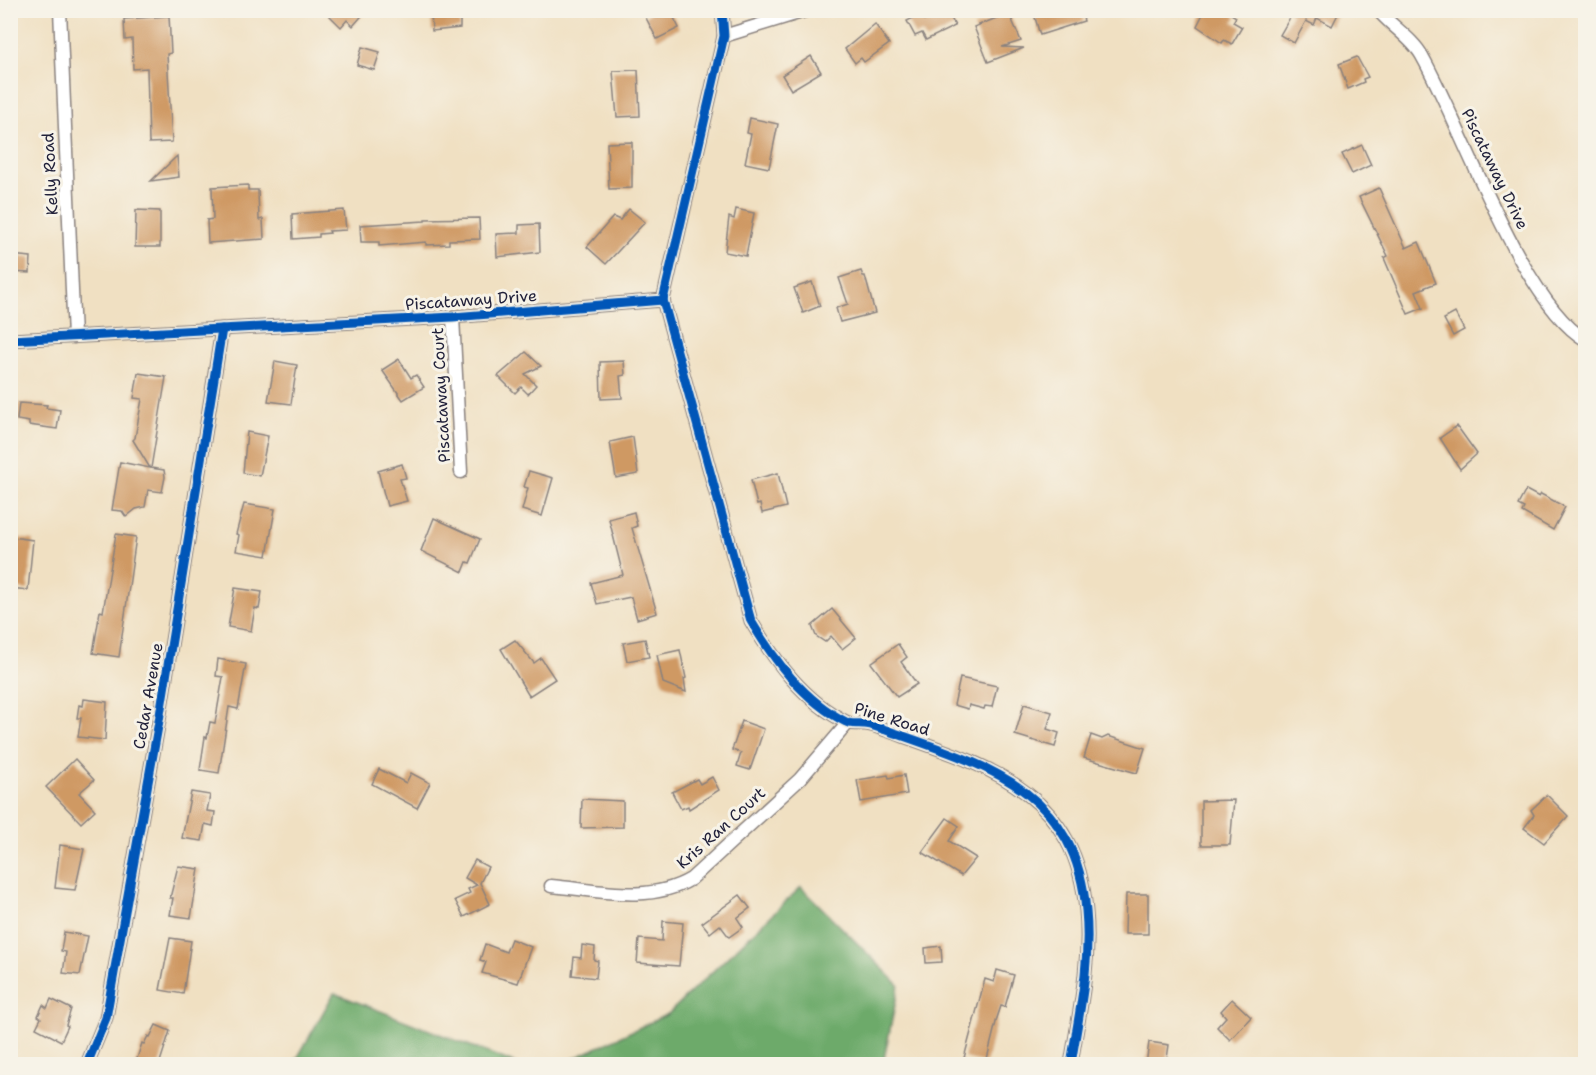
<svg xmlns="http://www.w3.org/2000/svg" width="1596" height="1075" font-family="'Shantell Sans',sans-serif">
<rect width="100%" height="100%" fill="#f7f3e8"/>
<filter id="ink" filterUnits="userSpaceOnUse"><feTurbulence type="fractalNoise" baseFrequency=".0167" numOctaves="2"/><feDisplacementMap in="SourceGraphic" scale="12" xChannelSelector="R" yChannelSelector="G"/><feConvolveMatrix kernelMatrix="1 2 1 2 8 2 1 2 1" color-interpolation-filters="sRGB"/></filter>
<filter id="wash" filterUnits="userSpaceOnUse"><feTurbulence type="fractalNoise" baseFrequency=".008" numOctaves="4" result="noise"/><feDisplacementMap in="SourceGraphic" scale="24" xChannelSelector="R" yChannelSelector="G"/><feGaussianBlur stdDeviation="1.35" result="paint"/><feColorMatrix in="noise" values="0 0 0 0 0 0 0 0 0 0 0 0 0 0 0 0 0 1.4 0 .05"/><feComposite in="paint" operator="in"/></filter>
<g filter="url(#wash)">
<rect width="100%" height="100%" fill="#f0e0c2"/>
<g fill="#6daa6a" stroke="#486652" stroke-width="1.5">
<polygon points="801,887 899,985 883,1064 562,1064 668,1014"/>
<polygon points="334,993 517,1064 294,1064"/>
</g>
<g id="blocks">
<g fill="#cf9964">
<polygon points="324,10 367,10 353,26 347,20 341,27"/>
<polygon points="431,10 460,10 460,28 432,31"/>
<polygon points="655,10 670,10 679,28 657,39 645,16"/>
<polygon points="941,10 947,10 955,26 926,40 922,33 915,36 907,21 921,14 924,20"/>
<polygon points="1045,10 1081,10 1084,21 1040,35 1034,14"/>
<polygon points="1205,10 1225,10 1236,17 1233,22 1242,27 1232,44 1224,40 1222,43 1197,26"/>
<polygon points="1287,10 1340,10 1332,26 1317,18 1314,25 1306,21 1294,43 1280,35 1292,14"/>
<polygon points="1009,13 1021,41 1002,47 1024,48 988,62 974,27"/>
<polygon points="169,16 171,53 167,54 172,142 149,143 147,68 133,69 132,39 125,40 124,19"/>
<polygon points="875,24 889,44 864,62 861,58 855,63 845,49"/>
<polygon points="362,47 380,52 374,70 357,65"/>
<polygon points="811,56 821,72 791,90 782,75"/>
<polygon points="1357,57 1368,77 1363,79 1364,82 1348,89 1339,64"/>
<polygon points="638,70 640,116 617,117 613,71"/>
<polygon points="750,118 778,124 769,168 745,163 751,134 747,133"/>
<polygon points="632,142 632,188 609,189 607,143"/>
<polygon points="1362,145 1371,165 1352,174 1342,154"/>
<polygon points="177,156 179,177 151,181"/>
<polygon points="248,185 248,190 258,190 259,220 263,219 264,239 208,243 207,220 213,219 212,187"/>
<polygon points="1379,188 1406,248 1419,242 1436,283 1416,291 1423,308 1408,314 1384,258 1388,256 1359,197"/>
<polygon points="629,209 645,222 606,264 587,247 613,217 620,220"/>
<polygon points="736,209 754,213 746,256 725,252 729,217 734,219"/>
<polygon points="136,210 160,211 160,247 135,247"/>
<polygon points="344,210 346,230 329,231 330,233 319,234 319,237 293,239 292,214"/>
<polygon points="479,218 480,239 449,240 449,244 426,245 426,242 379,246 379,242 361,242 360,225 425,221 425,219"/>
<polygon points="539,224 540,252 497,257 496,234 519,233 519,225"/>
<polygon points="10,255 31,257 30,273 10,272"/>
<polygon points="861,271 863,276 865,276 875,313 840,322 836,308 848,304 839,278"/>
<polygon points="812,282 820,306 803,313 794,288"/>
<polygon points="1455,313 1464,330 1453,336 1444,319"/>
<polygon points="526,352 541,366 525,374 536,385 528,394 521,387 515,393 498,376"/>
<polygon points="399,359 411,378 416,375 424,387 403,400 382,370"/>
<polygon points="275,361 297,365 291,404 268,401"/>
<polygon points="624,361 625,375 620,376 622,398 601,399 600,362"/>
<polygon points="138,373 166,377 151,468 164,470 165,477 162,492 148,490 145,507 136,509 126,517 122,511 112,510 120,462 150,468 133,440 135,438 142,399 134,398"/>
<polygon points="19,403 47,405 46,408 60,410 57,429 29,425 29,422 17,420"/>
<polygon points="1457,426 1477,454 1460,469 1440,438"/>
<polygon points="247,432 268,436 260,476 243,473"/>
<polygon points="633,437 638,474 616,478 610,442"/>
<polygon points="402,464 406,478 400,479 407,501 387,506 378,471"/>
<polygon points="529,471 553,478 542,516 522,510 528,488 524,487"/>
<polygon points="778,473 786,507 762,513 760,504 757,505 751,480"/>
<polygon points="1526,490 1539,497 1541,494 1565,507 1553,530 1522,512 1524,508 1518,505"/>
<polygon points="244,504 275,509 267,556 236,551 239,535 236,534"/>
<polygon points="634,512 637,526 632,528 657,613 637,619 631,597 597,604 591,583 623,575 609,519"/>
<polygon points="434,518 480,539 470,563 467,562 463,572 421,551"/>
<polygon points="116,534 136,537 119,657 93,653 100,611 103,612"/>
<polygon points="12,537 33,540 28,590 10,588"/>
<polygon points="235,588 262,592 259,609 255,608 251,631 228,627"/>
<polygon points="832,609 856,638 842,649 831,636 825,642 816,636 812,626"/>
<polygon points="645,639 649,657 627,661 623,643"/>
<polygon points="515,640 534,663 541,658 555,679 529,696 501,649"/>
<polygon points="898,644 907,657 901,662 917,684 897,697 871,663"/>
<polygon points="680,650 686,678 684,679 686,692 663,683 657,655"/>
<polygon points="218,659 246,664 238,709 229,707 219,773 200,770 205,737 207,738 210,722 215,723 223,677 216,676"/>
<polygon points="960,678 997,686 992,707 985,706 984,709 969,705 968,709 954,705"/>
<polygon points="84,699 107,702 105,740 78,737 81,718 77,718 79,705 83,706"/>
<polygon points="1024,704 1052,712 1047,729 1059,733 1055,747 1015,735"/>
<polygon points="742,721 764,729 750,770 737,766 741,753 732,750"/>
<polygon points="1091,735 1102,739 1108,736 1145,748 1137,773 1084,758"/>
<polygon points="75,759 94,780 79,793 95,810 81,823 46,787"/>
<polygon points="379,769 406,783 411,773 430,783 417,808 372,784"/>
<polygon points="888,775 889,778 904,775 907,794 861,802 857,780"/>
<polygon points="712,777 719,790 689,809 688,806 681,809 672,792 697,779 700,784"/>
<polygon points="191,792 210,795 207,811 215,812 213,826 205,824 202,841 182,838"/>
<polygon points="1547,795 1568,816 1544,843 1524,828 1534,815 1531,810"/>
<polygon points="582,799 623,801 623,827 581,828"/>
<polygon points="1234,800 1230,845 1201,845 1201,801"/>
<polygon points="947,818 959,826 949,841 976,858 961,876 922,852"/>
<polygon points="60,845 84,849 75,890 55,888"/>
<polygon points="475,860 488,867 480,883 490,904 464,917 455,900 470,893 468,889 477,885 465,878"/>
<polygon points="178,866 199,869 191,918 170,915 173,898 170,898"/>
<polygon points="1126,894 1148,894 1148,934 1125,934"/>
<polygon points="740,895 750,908 737,918 743,927 729,937 720,925 710,933 702,923"/>
<polygon points="663,921 683,923 679,966 637,963 639,939 662,941"/>
<polygon points="64,932 88,936 80,975 63,973 66,952 61,951"/>
<polygon points="170,938 191,941 183,994 160,990"/>
<polygon points="511,939 531,947 518,983 482,973 486,962 480,960 485,944 506,952"/>
<polygon points="582,945 595,947 594,960 598,961 596,978 572,975 574,957 581,958"/>
<polygon points="941,946 942,962 926,963 925,948"/>
<polygon points="997,970 1014,975 1005,1007 1001,1006 997,1018 986,1063 964,1058 985,979 994,982"/>
<polygon points="51,999 71,1009 66,1025 68,1026 61,1041 36,1028 41,1018 38,1016 43,1005 47,1008"/>
<polygon points="1232,999 1251,1017 1230,1040 1217,1027 1226,1017 1221,1011"/>
<polygon points="156,1025 170,1031 159,1065 135,1065 142,1043 144,1044 148,1036 150,1037"/>
<polygon points="1149,1042 1169,1045 1166,1065 1146,1065"/>
</g>
</g>
</g>
<g filter="url(#ink)">
<use href="#blocks" fill-opacity="0" stroke="#89817e" stroke-width="1.5"/>
<g fill="none" stroke-linecap="round" stroke-linejoin="round">
<g stroke="#89817e" stroke-width="15">
<g id="street">
<polyline points="60,10 74,337"/>
<path d="M1378,10C1391,26 1413,39 1422,56C1461,124 1522,304 1586,340"/>
<polyline points="724,36 808,10"/>
<path d="M663,300L751,621C774,660 804,701 846,722C851,725 858,723 864,724C871,724 879,728 886,730C985,765 1076,789 1086,911C1091,962 1079,1014 1071,1064"/>
<polyline points="453,317 461,472"/>
<polyline points="10,340 453,317 663,300 724,36 722,10"/>
<path d="M551,886C597,890 649,904 691,879L800,779L848,723"/>
<polyline points="87,1064 106,1018 159,721 222,329"/>
</g>
</g>
<use href="#street" stroke="#fff" stroke-width="12"/>
<g stroke="#f7f3e8" stroke-width="13">
<g id="cycleway">
<path d="M663,300L751,621C774,660 804,701 846,722C851,725 858,723 864,724C871,724 879,728 886,730C985,765 1076,789 1086,911C1091,962 1079,1014 1071,1064"/>
<polyline points="10,340 453,317 663,300 724,36 722,10"/>
<polyline points="87,1064 106,1018 159,721 222,329"/>
</g>
</g>
<use href="#cycleway" stroke="#0057b8" stroke-width="9"/>
</g>
</g>
<g text-anchor="middle" dominant-baseline="central" stroke-width="6" stroke-linejoin="round" paint-order="stroke">
<g font-size="16" fill="#22223b" stroke="#f7f3e8">
<text transform="translate(1495 169) rotate(64)">Piscataway Drive</text>
<text transform="translate(50 174) rotate(-93)">Kelly Road</text>
<text transform="translate(471 300) rotate(-4)">Piscataway Drive</text>
<text transform="translate(441 395) rotate(-93)">Piscataway Court</text>
<text transform="translate(148 696) rotate(-80)">Cedar Avenue</text>
<text transform="translate(892 719) rotate(17)">Pine Road</text>
<text transform="translate(721 828) rotate(-42)">Kris Ran Court</text>
</g>
</g>
<rect width="1596" height="1075" fill="none" stroke="#f7f3e8" stroke-width="36"/>
</svg>
